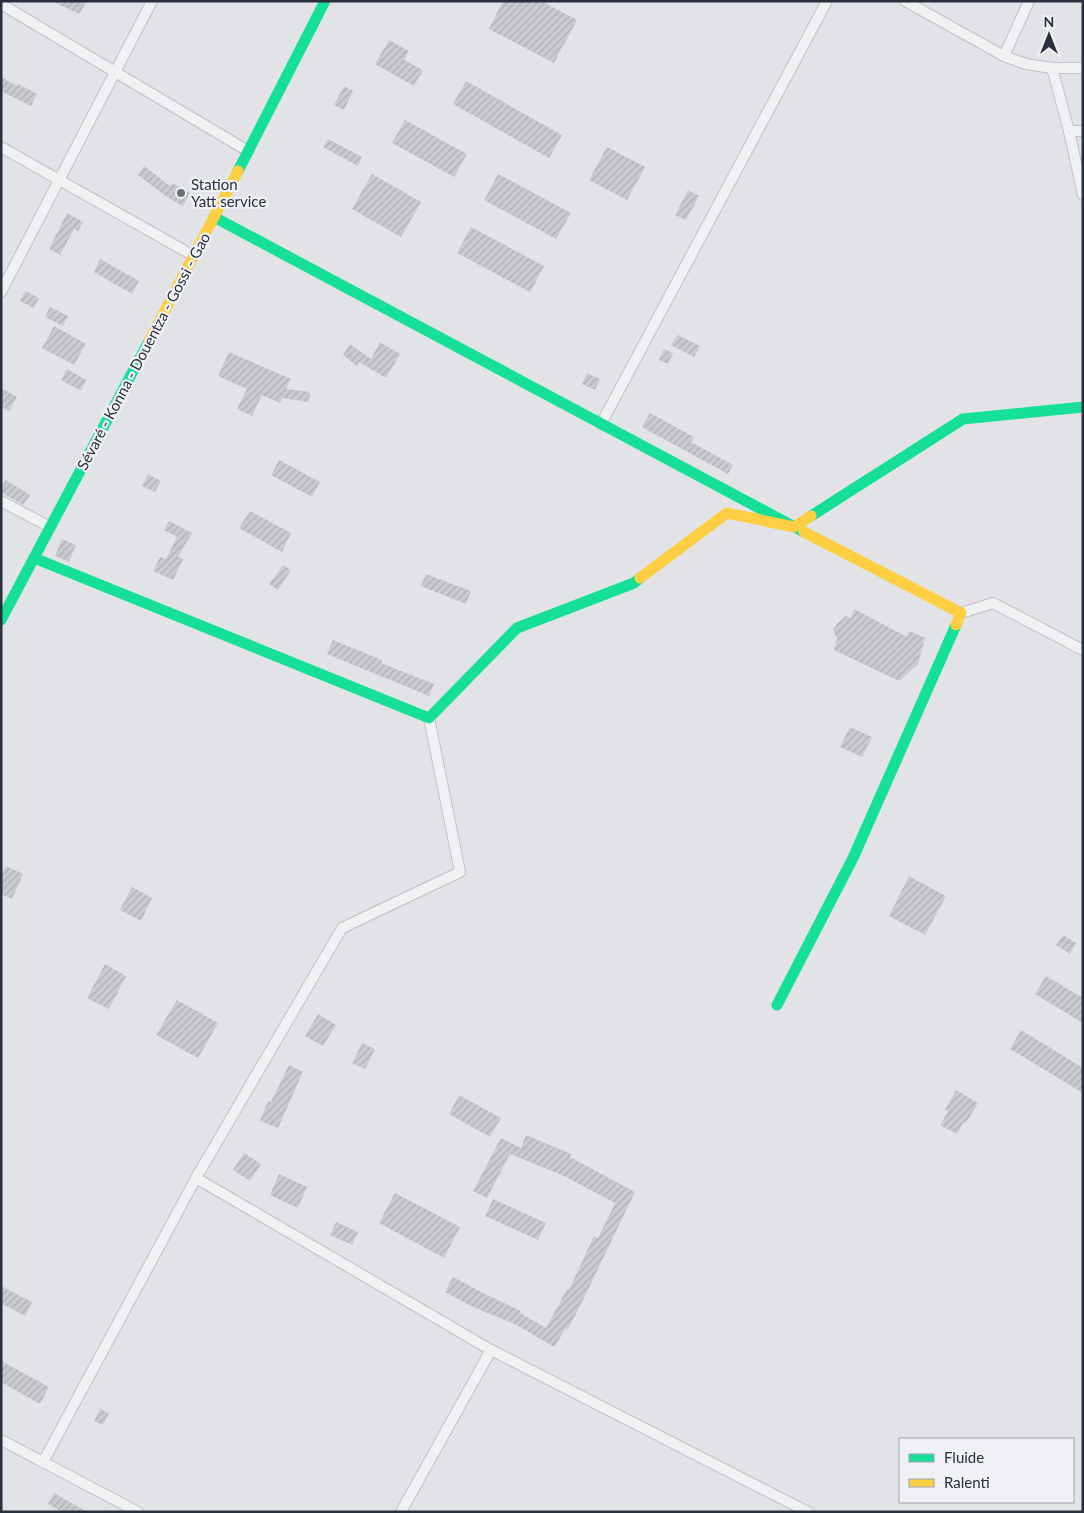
<svg xmlns="http://www.w3.org/2000/svg" width="1084" height="1513" font-family="Lato,sans-serif">
<defs>
<pattern id="building-hatch" width="6" height="6" patternUnits="userSpaceOnUse" patternTransform="scale(1.25)"><rect width="6" height="6" fill="#cacbce"/><path d="M-1 1l2-2M0 6l6-6M5 7l2-2" fill="none" stroke="#aeafb2"/></pattern>
</defs>
<rect width="100%" height="100%" fill="#e2e3e6"/>
<g fill="url(#building-hatch)">
<polygon points="52,1 87,1 79,14"/>
<polygon points="503,1 541,1 577,20 554,63 489,29"/>
<polygon points="389,40 409,51 404,60 423,70 414,86 375,64"/>
<polygon points="1,77 17,86 18,84 37,94 31,106 1,91"/>
<polygon points="466,81 562,135 549,158 453,104"/>
<polygon points="344,86 353,91 344,110 334,105"/>
<polygon points="405,120 467,154 454,177 392,143"/>
<polygon points="328,139 362,157 358,166 323,147"/>
<polygon points="607,147 645,167 627,200 589,180"/>
<polygon points="144,166 170,186 172,183 190,193 183,206 167,197 138,175"/>
<polygon points="372,174 421,202 401,237 352,209"/>
<polygon points="498,174 571,213 556,239 484,200"/>
<polygon points="688,190 699,196 686,220 675,215"/>
<polygon points="67,213 83,222 78,231 74,229 60,255 49,249"/>
<polygon points="471,227 544,266 530,292 457,253"/>
<polygon points="100,259 139,281 132,294 94,272"/>
<polygon points="25,291 39,298 34,308 20,301"/>
<polygon points="50,307 68,316 63,326 45,317"/>
<polygon points="54,326 86,344 74,365 42,348"/>
<polygon points="678,335 700,346 694,357 671,345"/>
<polygon points="380,342 400,354 386,378 359,362 357,366 343,355 350,344 371,359"/>
<polygon points="664,349 673,353 668,364 659,360"/>
<polygon points="229,352 291,379 286,389 310,392 309,402 282,398 280,403 262,395 252,416 237,409 247,389 218,376"/>
<polygon points="67,369 86,380 81,391 61,380"/>
<polygon points="587,373 600,379 595,390 582,384"/>
<polygon points="1,388 17,397 9,411 1,407"/>
<polygon points="650,413 694,437 691,442 733,465 728,474 642,427"/>
<polygon points="279,460 320,482 312,497 271,475"/>
<polygon points="148,474 161,481 155,492 142,486"/>
<polygon points="6,480 30,495 23,505 1,492 1,488"/>
<polygon points="250,511 291,533 282,552 239,528"/>
<polygon points="169,521 192,533 178,557 183,559 173,580 153,571 160,557 166,559 177,537 164,530"/>
<polygon points="62,539 76,545 69,562 55,556"/>
<polygon points="283,565 291,570 278,590 269,584"/>
<polygon points="426,574 471,591 466,604 421,586"/>
<polygon points="854,609 907,637 910,631 925,638 918,664 899,681 834,650 837,639 833,630 838,623 846,616 851,618"/>
<polygon points="333,640 382,660 381,663 434,684 429,696 327,654"/>
<polygon points="850,727 872,737 862,757 840,747"/>
<polygon points="6,866 23,874 12,899 1,894 1,876"/>
<polygon points="909,876 946,896 925,935 889,916"/>
<polygon points="132,887 152,898 141,921 120,910"/>
<polygon points="1063,935 1076,943 1070,954 1056,945"/>
<polygon points="105,964 126,976 109,1009 87,998"/>
<polygon points="1046,976 1083,998 1083,1023 1035,994"/>
<polygon points="177,1000 218,1023 198,1058 156,1035"/>
<polygon points="318,1014 336,1025 323,1046 305,1036"/>
<polygon points="1021,1030 1083,1068 1083,1093 1010,1049"/>
<polygon points="362,1043 375,1049 365,1069 352,1063"/>
<polygon points="289,1065 303,1072 278,1128 260,1121 268,1101 271,1102"/>
<polygon points="956,1090 978,1103 966,1123 964,1122 957,1134 940,1125 948,1112 945,1110"/>
<polygon points="459,1095 501,1118 490,1137 449,1114"/>
<polygon points="526,1135 571,1154 570,1157 635,1192 584,1298 568,1329 566,1328 554,1347 515,1324 473,1307 445,1292 453,1277 483,1293 521,1311 520,1313 546,1328 567,1289 569,1290 594,1236 598,1238 615,1203 562,1175 510,1154 487,1198 473,1191 501,1138 521,1148"/>
<polygon points="244,1153 261,1164 250,1181 233,1170"/>
<polygon points="279,1174 307,1187 298,1208 270,1195"/>
<polygon points="395,1193 460,1227 444,1258 379,1223"/>
<polygon points="493,1199 546,1223 538,1240 485,1216"/>
<polygon points="336,1222 358,1232 352,1245 330,1235"/>
<polygon points="1,1286 32,1302 25,1316 1,1303"/>
<polygon points="1,1361 49,1387 40,1404 1,1382"/>
<polygon points="100,1409 109,1413 103,1425 94,1421"/>
<polygon points="54,1493 87,1512 62,1512 48,1504"/>
</g>
<g fill="none" stroke-linecap="round" stroke-linejoin="round">
<g stroke="#c0c1c4" stroke-width="12">
<g id="street">
<polyline points="905,1 1004,56 1026,64 1052,68 1083,68"/>
<polyline points="1,4 248,151"/>
<polyline points="1004,56 1029,1"/>
<polyline points="1052,68 1069,131 1083,195"/>
<polyline points="1069,131 1083,131"/>
<polyline points="1,147 194,256"/>
<polyline points="1,292 152,1"/>
<polyline points="601,424 827,1"/>
<polyline points="1,501 50,527"/>
<polyline points="961,613 993,603 1083,650"/>
<polyline points="196,1178 342,928 460,872 429,718"/>
<polyline points="1,1440 43,1462 196,1178 491,1350 808,1512"/>
<polyline points="43,1462 138,1512"/>
<polyline points="401,1512 491,1350"/>
</g>
</g>
<use href="#street" stroke="#f0f1f3" stroke-width="10"/>
<g stroke="#16e098" stroke-width="11">
<polyline points="238,171 325,1"/>
<polyline points="214,217 804,532"/>
<polyline points="811,516 963,419 1083,407"/>
<polyline points="34,558 429,718 517,628 634,583 640,578"/>
<polyline points="1,620 149,341"/>
<polyline points="777,1005 853,858 956,625"/>
</g>
<g stroke="#ffcf43" stroke-width="11">
<polyline points="149,341 238,171"/>
<polyline points="804,532 961,613 956,625"/>
<polyline points="640,578 727,513 794,527 811,516"/>
</g>
</g>
<circle fill="#6a6e79" stroke="#eff1f5" stroke-width="2" cx="181" cy="193" r="5"/>
<g text-anchor="middle" dominant-baseline="central" stroke-width="4.5" stroke-linejoin="round" paint-order="stroke">
<g font-size="15" fill="#2a2f3e" stroke="#eff1f5" text-anchor="start">
<text x="191" y="184">Station<tspan x="191" dy="17">Yatt service</tspan></text>
</g>
<g font-size="15" fill="#2a2f3e" stroke="#eff1f5">
<text transform="translate(143 351) rotate(-62)">Sévaré - Konna - Douentza - Gossi - Gao</text>
</g>
</g>
<rect width="1084" height="1513" fill="none" stroke="#2a2f3e" stroke-width="5"/>
<rect x="899" y="1438" width="175" height="65" fill="#eff1f5" stroke="#a0a3ac"/>
<rect x="909" y="1454" width="25" height="8" fill="#16e098" stroke="#a0a3ac"/>
<text x="944" y="1463" font-size="15" fill="#2a2f3e">Fluide</text>
<rect x="909" y="1479" width="25" height="8" fill="#ffcf43" stroke="#a0a3ac"/>
<text x="944" y="1488" font-size="15" fill="#2a2f3e">Ralenti</text>
<g transform="translate(1049 35)" stroke="#eff1f5" stroke-width="4" paint-order="stroke">
<path d="M0-4L9 19L0 12L-9 19Z" fill="#2a2f3e"/>
<text y="-8" font-size="14" font-weight="bold" text-anchor="middle" fill="#2a2f3e">N</text>
</g>
</svg>
